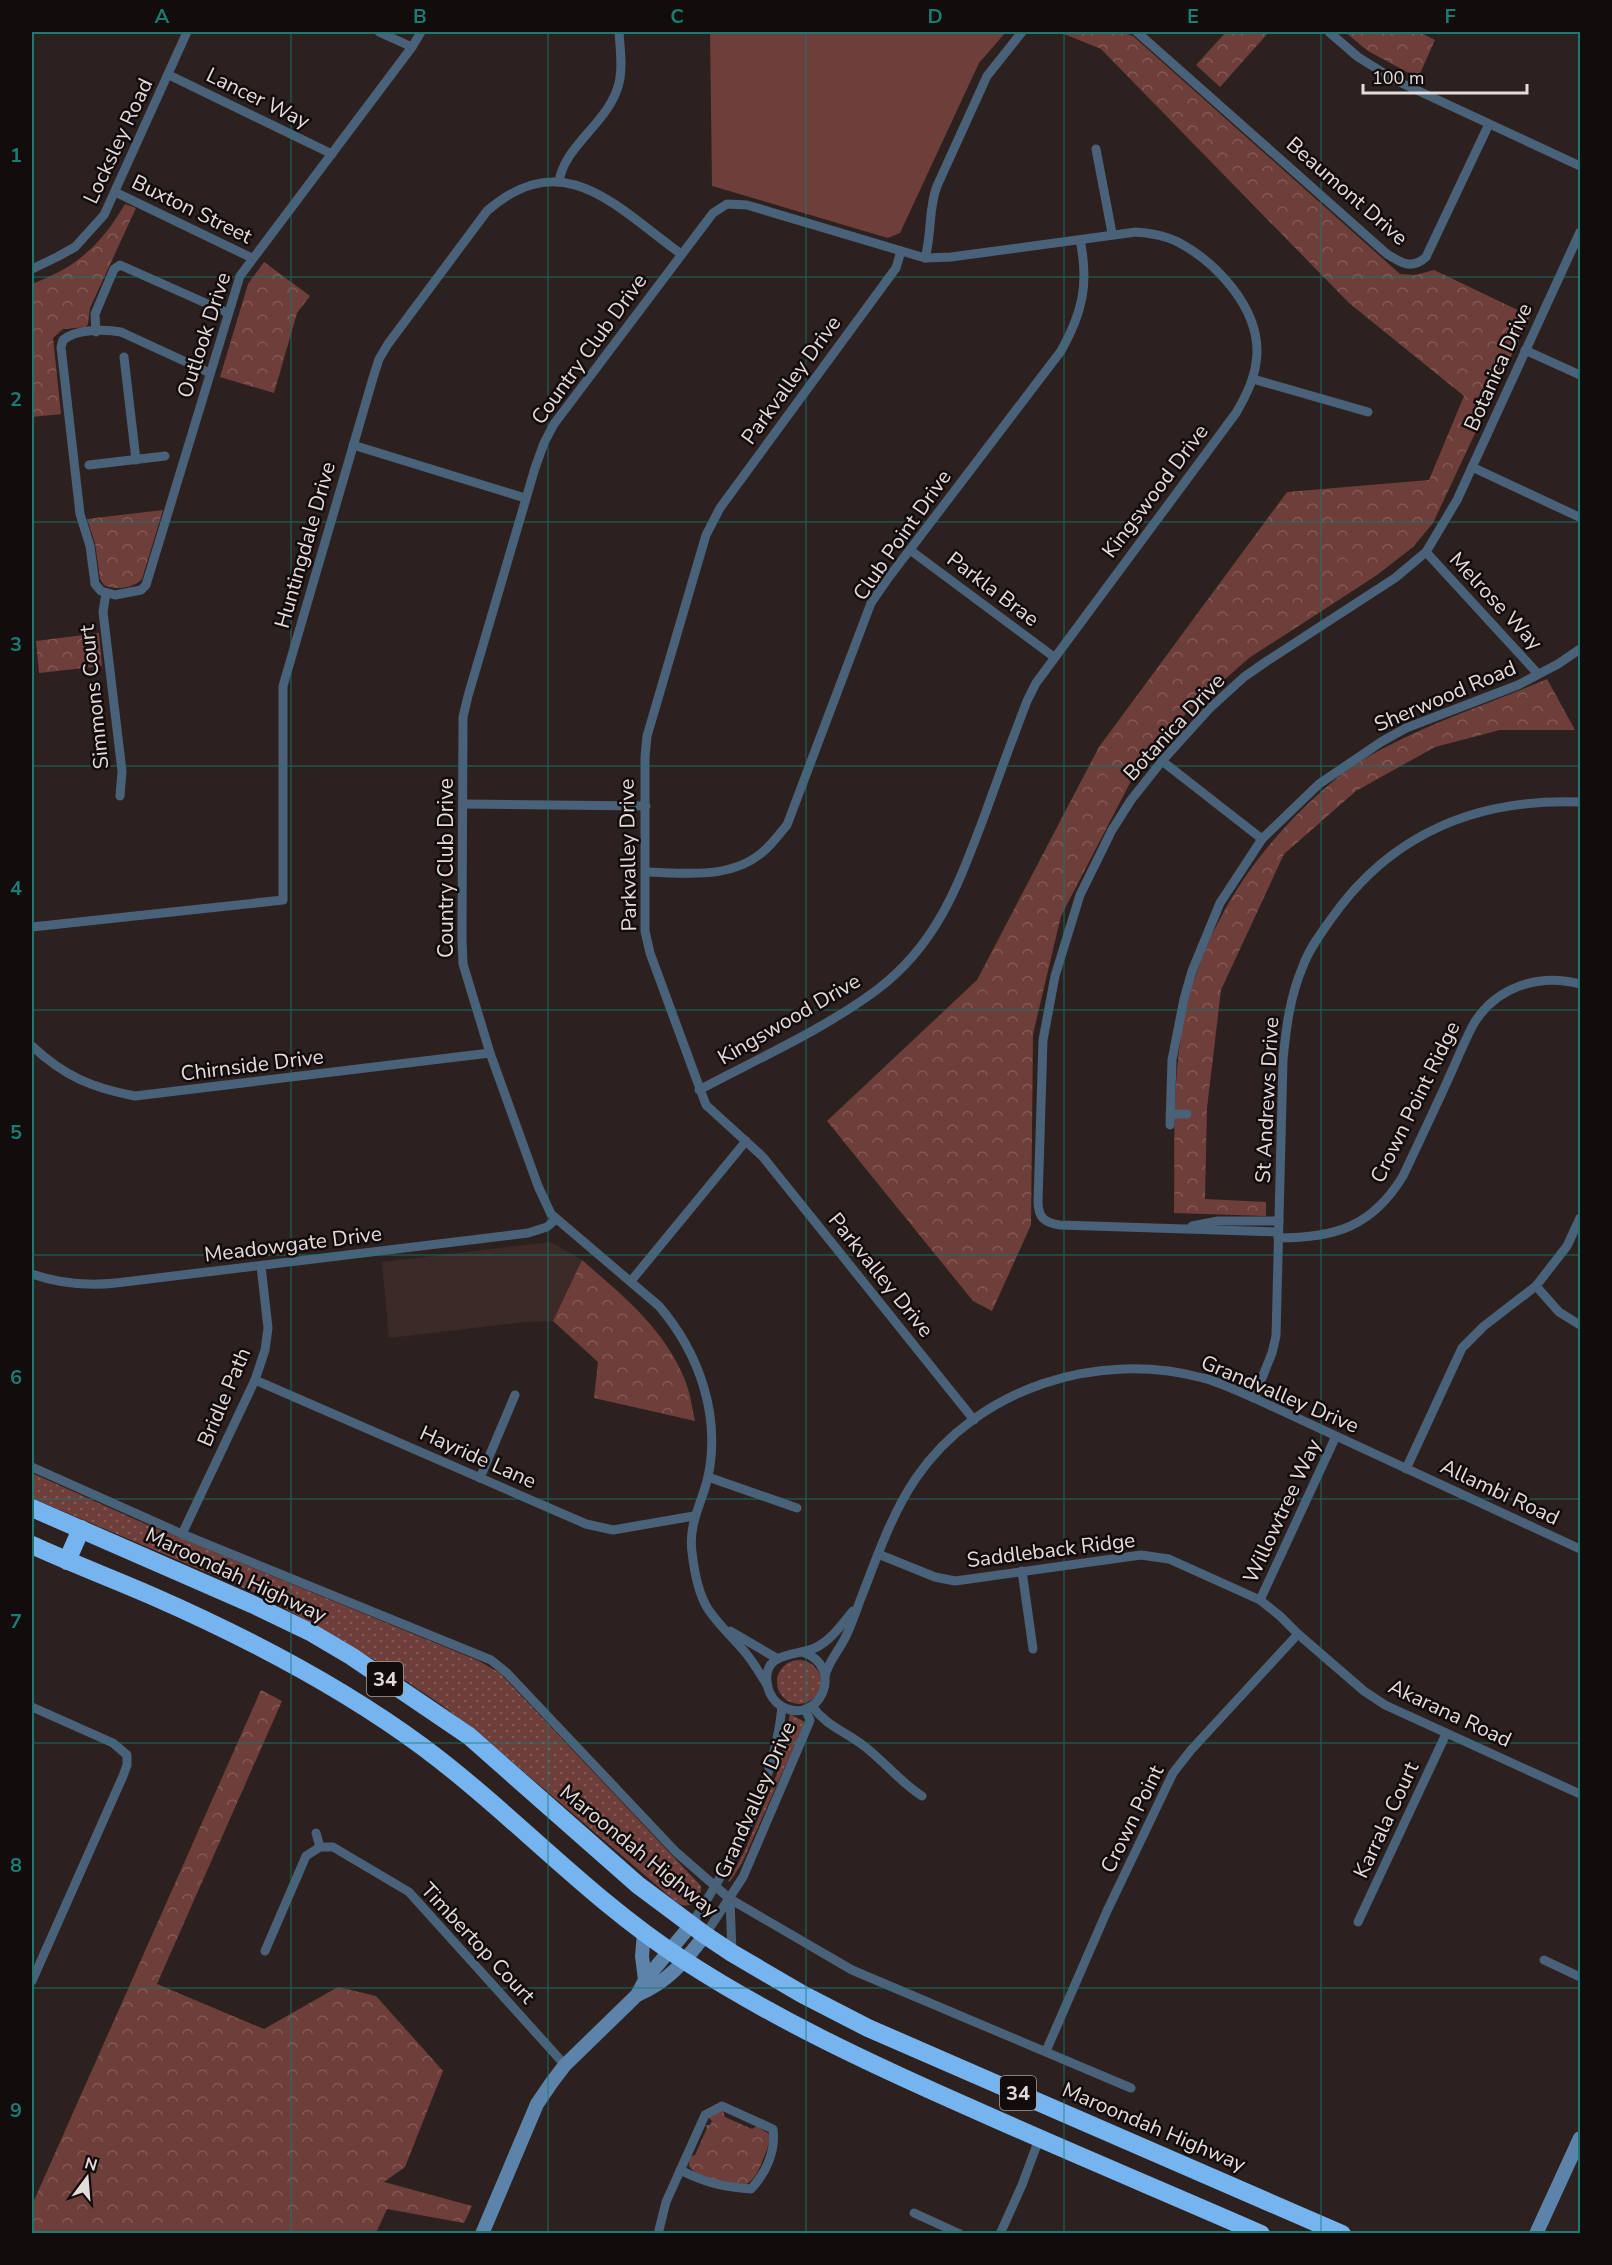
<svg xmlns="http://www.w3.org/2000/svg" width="1612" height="2265" font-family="'Nunito Sans',sans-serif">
<defs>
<pattern id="park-crowns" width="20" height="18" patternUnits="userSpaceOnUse" patternTransform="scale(1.5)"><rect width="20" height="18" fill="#6e3e3a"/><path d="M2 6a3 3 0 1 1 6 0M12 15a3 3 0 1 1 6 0" fill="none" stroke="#835956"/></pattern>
<pattern id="garden-dots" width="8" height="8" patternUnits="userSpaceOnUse" patternTransform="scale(1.5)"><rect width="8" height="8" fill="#6e3e3a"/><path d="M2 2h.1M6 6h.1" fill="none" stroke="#835956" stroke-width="1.8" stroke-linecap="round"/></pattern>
</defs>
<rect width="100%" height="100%" fill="#2d2120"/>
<polygon fill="#3b2a28" points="551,1242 582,1260 553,1321 525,1322 389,1338 382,1262"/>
<g fill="url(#park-crowns)">
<polygon points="1059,32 1121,32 1133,36 1400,274 1416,275 1434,270 1530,316 1433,523 1413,547 1377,575 1249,658 1181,718 1132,779 1061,916 1033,1034 1031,1225 992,1311 973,1301 827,1121 977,980 1099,747 1287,492 1429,480 1464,396 1349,303 1101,49"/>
<polygon points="1226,32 1269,32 1220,87 1196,65"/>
<polygon points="1345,32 1419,32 1435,40 1418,78 1368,51"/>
<path d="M125,204L136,208L90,308L88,324L86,327L63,329L53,338L61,414L32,417V284C77,267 101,245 125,204Z"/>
<polygon points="264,262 310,296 297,313 274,393 220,377 248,284"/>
<path d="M163,510L142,579C134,588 115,591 104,585L100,579L95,543L87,519Z"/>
<polygon points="99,633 102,666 39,673 36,641"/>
<path d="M1547,679L1575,730H1500L1435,747L1356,791L1284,854L1221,990L1207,1108L1205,1199L1266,1202V1216L1174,1213C1175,1154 1172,1094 1181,1036C1195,945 1244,863 1311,801C1327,786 1345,770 1364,759C1422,725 1486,705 1547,679Z"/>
<path d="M582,1260C623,1296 664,1328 685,1380C690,1392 692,1407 695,1421L594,1398L598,1362L553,1321Z"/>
<polygon points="261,1690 282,1701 157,1984 264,2029 338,1987 376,1996 443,2071 405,2167 384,2182 472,2206 464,2223 387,2209 376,2233 32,2233 32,2205"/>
<path d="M717,2110L723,2111L725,2117L752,2129L757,2126L769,2134C770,2145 766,2152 762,2162C751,2190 741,2189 714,2180C704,2176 695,2175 689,2166V2157L695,2155L707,2128L705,2125H710L712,2121L707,2116Z"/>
</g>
<g fill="url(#garden-dots)">
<path d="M32,1473L141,1522L479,1661L500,1673L701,1886C702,1897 694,1910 680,1904C676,1902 672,1898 668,1895L482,1736L443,1706L378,1662L265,1597L32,1498Z"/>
<circle cx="799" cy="1682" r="22"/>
<polygon points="790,1714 805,1722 742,1863 731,1880 728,1882 744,1852 777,1774"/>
</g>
<polygon fill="#6e3e3a" points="710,32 1006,32 979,63 900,233 888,238 712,186"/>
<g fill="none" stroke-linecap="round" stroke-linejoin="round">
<g stroke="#496179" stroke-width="9">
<polyline points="379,32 412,47"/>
<path d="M1137,32L1387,254C1401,263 1412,270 1426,257L1489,124"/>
<polyline points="1329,32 1358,57 1395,80 1580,166"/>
<polyline points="169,75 332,154"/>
<polyline points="1096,149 1112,233"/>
<path d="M559,182C564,145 610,122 619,83C623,67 620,48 619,32"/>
<polyline points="115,192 252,258"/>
<polyline points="901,251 896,268 720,508 706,535 647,736 645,757 645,931 650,953 706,1105 763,1157 974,1420"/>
<path d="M925,258C932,234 928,209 937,186L987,76L1022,32"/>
<polyline points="32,269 57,257 75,247 104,215 187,32"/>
<polyline points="96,332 95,314 114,269 120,265 228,313"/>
<polyline points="1525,350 1580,375"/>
<polyline points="124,357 136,460"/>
<path d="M210,373L121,332C105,329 76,329 63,340L61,347L80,514L90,546L95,584L101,591L115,595L141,590L146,585L240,276L412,47L421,32"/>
<polyline points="1253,379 1368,412"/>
<polyline points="353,445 525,498"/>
<polyline points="89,465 165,456"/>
<polyline points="1472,467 1579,517"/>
<polyline points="910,550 1054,657"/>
<polyline points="1426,552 1538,674"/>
<polyline points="106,593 103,612 122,771 120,796"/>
<polyline points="1162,761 1262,839"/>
<polyline points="464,804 646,806"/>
<path d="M647,872C687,873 733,880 765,850C773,843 780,833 787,825L871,603L889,577L1061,351C1083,312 1089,283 1080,240"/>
<path d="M32,927L283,900V686L373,378L379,359L388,344L487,211C564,144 616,207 681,254"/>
<path d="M32,1046C64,1076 92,1088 135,1096L490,1053"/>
<path d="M699,1090C759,1058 823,1030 878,989C938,943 958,885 984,817C998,778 1012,740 1027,701L1036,683L1236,413C1247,394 1256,376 1257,353C1258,306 1215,261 1176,241C1163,235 1150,233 1136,232L951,257L925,258L747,205L727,204L713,213L554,424L544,443L535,468L468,696L463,717L462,939L463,964L490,1053L538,1186L551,1214L659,1306C699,1353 721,1415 708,1477C702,1503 688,1524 692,1552C694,1570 698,1593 708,1609C718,1624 732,1637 744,1651C753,1661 760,1674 767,1685"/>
<polyline points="1170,1114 1187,1114"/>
<polyline points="1170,1125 1172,1060 1184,999 1192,971 1220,903 1262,839 1319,784 1381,742 1406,728 1518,685 1558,664 1580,649"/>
<polyline points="1192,1226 1218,1221 1279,1221"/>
<path d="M1278,1232L1060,1225C1044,1223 1038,1217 1038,1201L1043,1040L1055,976L1080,895L1112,830L1131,800L1162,761L1209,709L1244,677L1267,661L1395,578L1426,552L1457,500L1580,232"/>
<path d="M1278,1238C1335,1238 1372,1227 1403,1176C1417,1146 1432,1115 1446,1084C1455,1065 1463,1044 1473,1025C1495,987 1539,973 1580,984"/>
<path d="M32,1274C60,1284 86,1286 116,1283L528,1233L547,1227L556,1219"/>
<polyline points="631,1281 746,1141"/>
<polyline points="1536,1286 1559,1312 1580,1325"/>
<polyline points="255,1380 586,1524 613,1530 694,1516"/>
<path d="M1254,1398L1272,1353L1276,1336L1283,1060C1286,1028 1290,996 1303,966C1309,949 1321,933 1331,919C1391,833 1478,798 1580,802"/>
<polyline points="32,1467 182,1534 491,1660 507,1673 676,1852 730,1899 852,1970 1131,2088"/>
<polyline points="1406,1469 1462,1348 1484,1326 1536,1286 1567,1246 1580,1218"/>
<polyline points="708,1477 797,1508"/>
<polyline points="480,1478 515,1395"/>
<polyline points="182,1534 255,1380 265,1350 268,1328 261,1266"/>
<polyline points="878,1554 935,1577 955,1581 1141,1555 1169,1559 1260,1600 1280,1616 1298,1634 1364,1691 1385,1705 1580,1794"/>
<polyline points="1022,1571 1033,1649"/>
<polyline points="1260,1600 1336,1436"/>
<polyline points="730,1631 778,1659"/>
<path d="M802,1652C847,1666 819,1728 781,1706C775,1702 770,1695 768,1688C759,1649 799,1657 817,1647C832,1639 842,1624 853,1611"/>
<path d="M825,1676C829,1660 839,1651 846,1636C852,1624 856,1611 861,1598C877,1557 891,1515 916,1478C978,1387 1099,1350 1203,1378C1220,1382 1237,1391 1254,1398L1580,1549"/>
<path d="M812,1706C827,1727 845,1731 864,1746C885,1762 900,1782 922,1796"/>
<polyline points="32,1707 113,1743 127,1755 127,1765 123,1776 32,1981"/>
<polyline points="316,1833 320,1847"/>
<polyline points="730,1899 732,1953"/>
<polyline points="1358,1922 1446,1734"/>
<path d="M691,1925C734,1858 774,1787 782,1707"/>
<polyline points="705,1935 743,1877 809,1723 810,1720 805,1709"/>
<polyline points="265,1951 306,1856 320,1847 333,1847 409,1892 565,2065"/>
<polyline points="1544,1960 1580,1977"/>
<polyline points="1046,2051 1107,1911 1173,1773 1191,1750 1298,1634"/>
<polyline points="914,2213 960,2234"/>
<path d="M658,2234L666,2202L705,2115L722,2106L773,2129C776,2151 766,2173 751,2189C723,2187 706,2183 680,2170"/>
<polyline points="1000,2234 1022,2185 1039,2139"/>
</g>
<g stroke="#5c83a9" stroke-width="14">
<polyline points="644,1933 642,1956 645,1980"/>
<path d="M637,1995C668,1982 685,1961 705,1935"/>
<polyline points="482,2234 537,2104 552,2082 565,2065 637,1995 645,1980 691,1925"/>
<polyline points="1536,2234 1580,2138"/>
</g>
<g stroke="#76b4f0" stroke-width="18">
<polyline points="32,1508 254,1605 312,1633 351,1656 469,1736 638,1885 705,1935 732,1953 802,1994 868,2028 1342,2234"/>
<path d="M32,1545C71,1563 111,1578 150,1595C246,1637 339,1685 423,1747C513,1814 588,1898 682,1959C774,2019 873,2065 973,2109C1069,2152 1165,2192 1261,2234"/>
<polyline points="67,1561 81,1529"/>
</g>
</g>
<path fill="none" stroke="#1a7b73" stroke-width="1.5" stroke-opacity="0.55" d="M291,32V2234M548,32V2234M806,32V2234M1064,32V2234M1321,32V2234M32,277H1580M32,522H1580M32,766H1580M32,1010H1580M32,1255H1580M32,1499H1580M32,1743H1580M32,1988H1580"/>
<g text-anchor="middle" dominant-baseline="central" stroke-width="5" stroke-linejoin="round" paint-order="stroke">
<g fill="#120c0c" stroke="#a59e9c" stroke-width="1.5">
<rect x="367" y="1662" width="36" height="34" rx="4.5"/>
<rect x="1000" y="2076" width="36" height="34" rx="4.5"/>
</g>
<g font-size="20" font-weight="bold" fill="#e4dcda">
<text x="385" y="1679">34</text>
<text x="1018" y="2093">34</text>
</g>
<g font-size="21" fill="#e4dcda" stroke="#120c0c">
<text transform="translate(258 98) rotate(26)">Lancer Way</text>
<text transform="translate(118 141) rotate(-65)">Locksley Road</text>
<text transform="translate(1347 191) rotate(41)">Beaumont Drive</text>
<text transform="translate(192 209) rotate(26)">Buxton Street</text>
<text transform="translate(204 335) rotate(-72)">Outlook Drive</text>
<text transform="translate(589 349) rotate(-54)">Country Club Drive</text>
<text transform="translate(1498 367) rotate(-66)">Botanica Drive</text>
<text transform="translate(791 380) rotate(-54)">Parkvalley Drive</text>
<text transform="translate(1155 491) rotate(-53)">Kingswood Drive</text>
<text transform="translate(902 535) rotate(-55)">Club Point Drive</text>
<text transform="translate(305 545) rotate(-74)">Huntingdale Drive</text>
<text transform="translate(993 589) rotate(37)">Parkla Brae</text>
<text transform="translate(1496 601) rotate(47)">Melrose Way</text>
<text transform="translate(1445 696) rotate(-23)">Sherwood Road</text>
<text transform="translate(94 697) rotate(-96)">Simmons Court</text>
<text transform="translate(1174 727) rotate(-47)">Botanica Drive</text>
<text transform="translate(628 855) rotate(-91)">Parkvalley Drive</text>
<text transform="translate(446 868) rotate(-90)">Country Club Drive</text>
<text transform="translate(789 1019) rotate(-30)">Kingswood Drive</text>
<text transform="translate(252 1065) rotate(-7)">Chirnside Drive</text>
<text transform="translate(1267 1100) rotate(-87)">St Andrews Drive</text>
<text transform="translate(1415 1102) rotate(-64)">Crown Point Ridge</text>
<text transform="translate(293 1244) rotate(-7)">Meadowgate Drive</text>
<text transform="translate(881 1275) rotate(51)">Parkvalley Drive</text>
<text transform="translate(1280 1394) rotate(23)">Grandvalley Drive</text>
<text transform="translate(224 1397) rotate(-67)">Bridle Path</text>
<text transform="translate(478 1457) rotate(24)">Hayride Lane</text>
<text transform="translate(1500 1492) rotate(25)">Allambi Road</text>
<text transform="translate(1282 1511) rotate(-65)">Willowtree Way</text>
<text transform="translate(1051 1550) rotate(-7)">Saddleback Ridge</text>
<text transform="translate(236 1575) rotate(25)">Maroondah Highway</text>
<text transform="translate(1450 1713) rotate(25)">Akarana Road</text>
<text transform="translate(755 1800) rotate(-66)">Grandvalley Drive</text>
<text transform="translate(1132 1819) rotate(-64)">Crown Point</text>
<text transform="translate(1386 1820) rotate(-65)">Karrala Court</text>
<text transform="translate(639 1851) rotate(39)">Maroondah Highway</text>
<text transform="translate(478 1943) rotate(47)">Timbertop Court</text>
<text transform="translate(1154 2127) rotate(23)">Maroondah Highway</text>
</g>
</g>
<rect width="1612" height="2265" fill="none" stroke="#120c0c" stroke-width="66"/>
<g transform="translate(87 2178) rotate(16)" stroke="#120c0c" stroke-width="4.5" paint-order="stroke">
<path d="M0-4.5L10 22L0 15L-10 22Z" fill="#e4dcda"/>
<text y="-9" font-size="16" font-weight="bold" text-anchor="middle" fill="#e4dcda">N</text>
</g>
<path d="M1363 84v9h164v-9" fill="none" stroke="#e4dcda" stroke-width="3"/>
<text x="1372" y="84" font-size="18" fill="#e4dcda" stroke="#120c0c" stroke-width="4.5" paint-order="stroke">100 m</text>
<rect x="33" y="33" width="1546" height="2199" fill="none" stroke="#1a7b73" stroke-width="2"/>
<g font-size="20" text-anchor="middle" font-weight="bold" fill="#1a7b73">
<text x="162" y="23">A</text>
<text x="420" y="23">B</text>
<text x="677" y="23">C</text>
<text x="935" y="23">D</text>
<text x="1193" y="23">E</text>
<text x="1450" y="23">F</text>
<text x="16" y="162">1</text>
<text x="16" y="406">2</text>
<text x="16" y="651">3</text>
<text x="16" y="895">4</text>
<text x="16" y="1139">5</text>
<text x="16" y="1384">6</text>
<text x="16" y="1628">7</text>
<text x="16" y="1872">8</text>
<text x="16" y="2117">9</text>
</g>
</svg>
